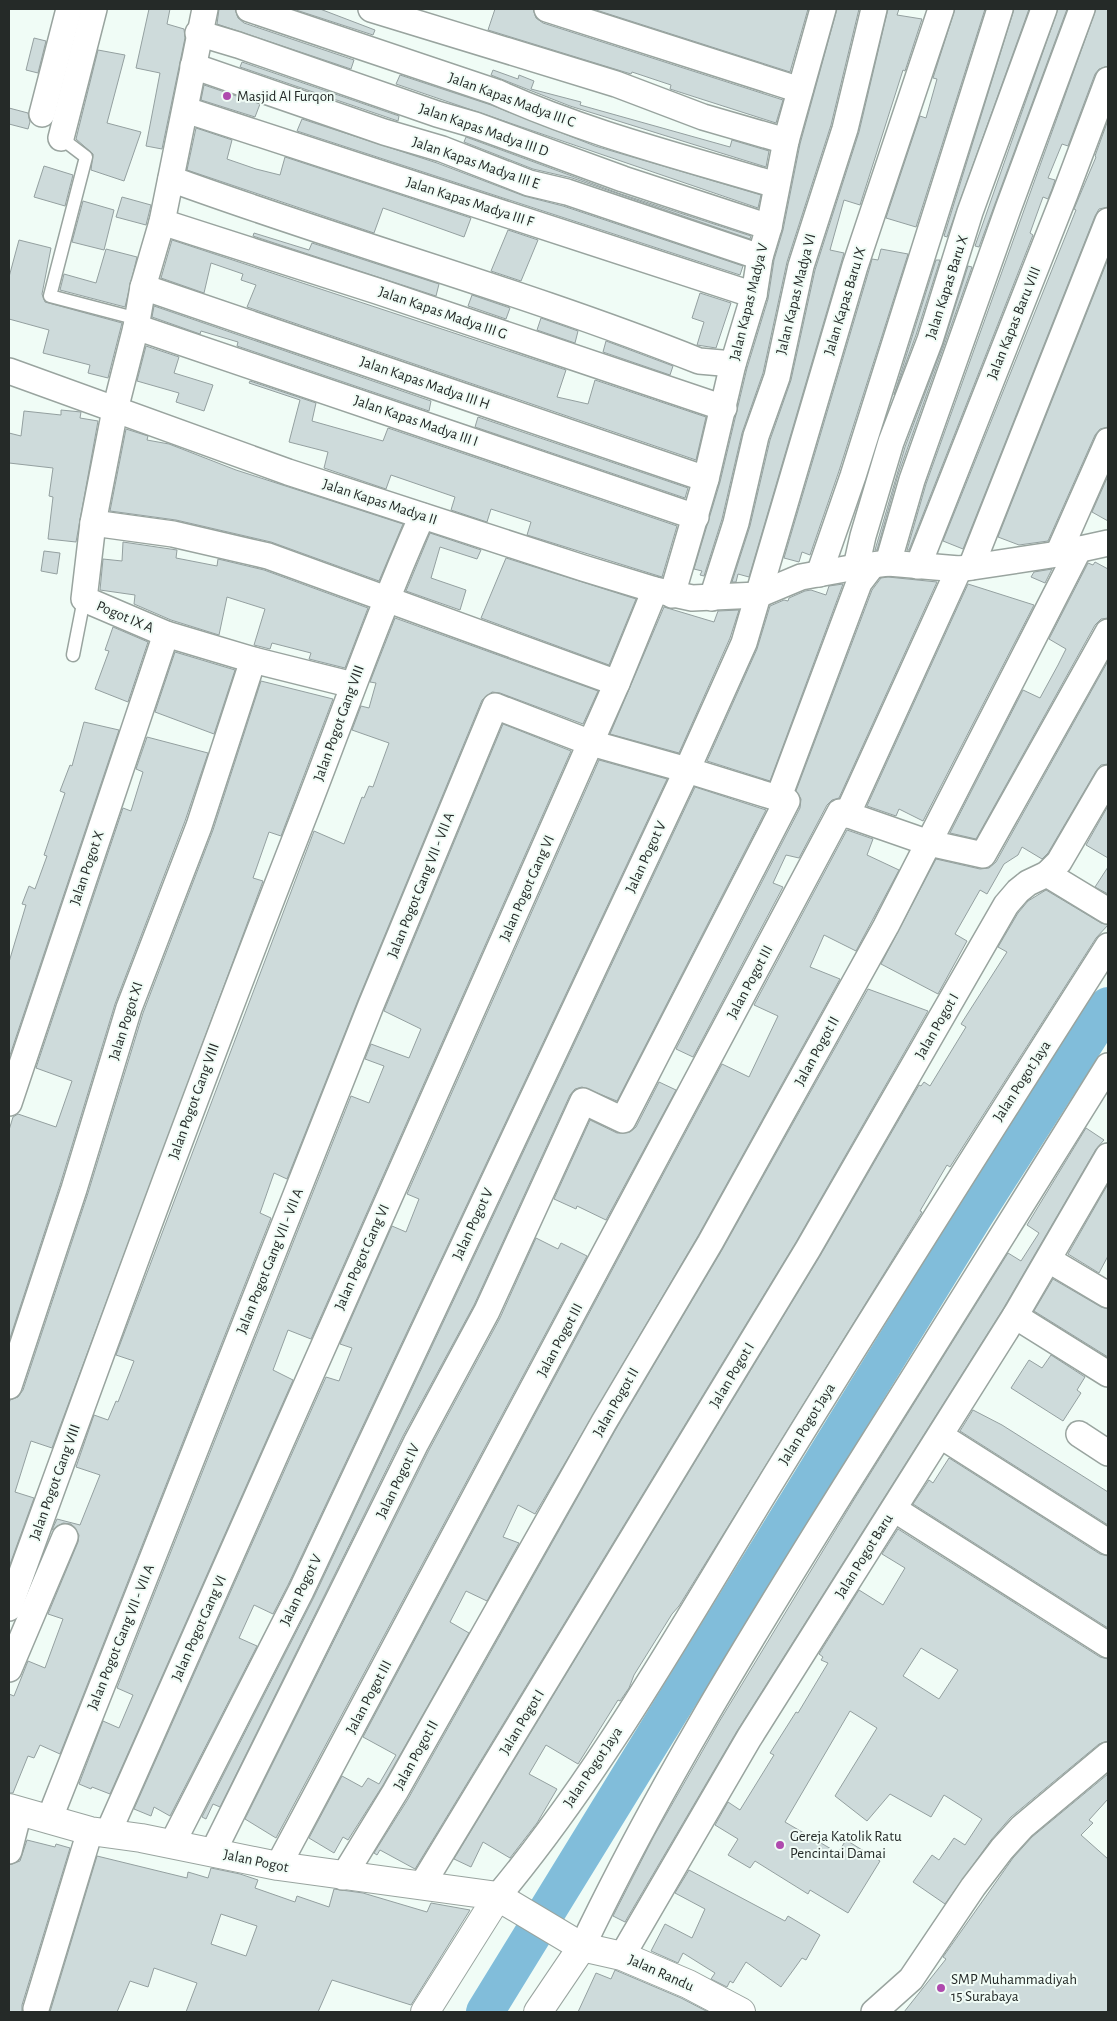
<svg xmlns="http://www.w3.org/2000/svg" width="1117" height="2021" font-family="'Alegreya Sans',sans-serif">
<rect width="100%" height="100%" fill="#f0fcf6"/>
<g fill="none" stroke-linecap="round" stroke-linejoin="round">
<polyline stroke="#81bdda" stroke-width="38" points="485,2012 974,1216 1108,1006"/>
</g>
<g fill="#cedbdb" stroke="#94a0a0" fill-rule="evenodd">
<polygon points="149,9 170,9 167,24 184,29 185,38 162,149 146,146 160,73 136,68"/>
<polygon points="219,9 235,9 238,18 244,23 354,60 351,69 217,24"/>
<polygon points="293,9 320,9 375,30 373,35"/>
<polygon points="495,9 533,9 536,18 543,23 783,100 776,123 670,89 671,85 632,72 631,74 488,30"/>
<polygon points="593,9 808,9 790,72"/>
<polygon points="837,9 859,9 831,125 787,262 763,373 742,433 722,519 704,576 700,575 702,571 694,569 720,482 747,368 768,299 774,260 783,230 800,144"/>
<polygon points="888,9 899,9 897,15 922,19 905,71 903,70 860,205 844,200 830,250 844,253 749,577 738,574 736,582 732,582 750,526 770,440 791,380 815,270 859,132"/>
<polygon points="955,9 985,9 916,227 886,218 920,116 926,118 937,79 933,78"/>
<polygon points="1014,9 1029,9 947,237 944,236"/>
<polygon points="1058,9 1067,9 979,247 975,246"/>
<polygon points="1096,9 1108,9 1108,66 1099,69 1095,74 1068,146 1062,144 1048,178 1055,180 1052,189 1048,199 1043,197 1030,233 1033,235 909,550 907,550 926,484"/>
<polygon points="34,38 46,41 38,73 26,70"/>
<polygon points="98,50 125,55 107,123 141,132 124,181 91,170 93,154 76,139"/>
<polygon points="242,62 399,116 398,121 240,67"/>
<polygon points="493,70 518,79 519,75 534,81 531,89 581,102 580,105 730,147 732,140 769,151 766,167 570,106 491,75"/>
<polygon points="400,75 491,105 595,146 761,195 758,208 396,84"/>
<polygon points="204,85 260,104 255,117 201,100"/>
<polygon points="9,108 28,113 30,122 28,129 9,124"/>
<polygon points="302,119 437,163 524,196 563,206 743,266 740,275 297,131"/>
<polygon points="1108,120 1108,207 1099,209 1095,216 963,549 943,541 1076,210 1074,209 1096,157 1095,156"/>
<polygon points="196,128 232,140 227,159 256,169 280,175 285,157 471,218 464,237 383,208 374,233 187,170"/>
<polygon points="466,137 618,193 751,236 750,239 572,178 533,169 464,142"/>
<polygon points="44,166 73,175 65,206 34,197"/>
<polygon points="122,197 151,205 146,225 116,217"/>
<polygon points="83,201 114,210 104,250 72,242"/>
<polygon points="508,230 538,240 521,281 491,271"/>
<polygon points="254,233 309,250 312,243 439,284 436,296 253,236"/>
<polygon points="19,240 51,248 42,294 45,302 122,323 108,378 88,373 90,365 43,353 49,330 9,319 9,277"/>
<polygon points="172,240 566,370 557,397 588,404 595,380 706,417 696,460 247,307 256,285 241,280 243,274 211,263 204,293 161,278"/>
<polygon points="106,249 137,257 125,307 60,290 64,274 96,283"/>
<polygon points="881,249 908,254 839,471 810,555 802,552 799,562 784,558 869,270 872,259 878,260"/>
<polygon points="1108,259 1108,427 1100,429 1095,435 1048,541 1019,545 998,537"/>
<polygon points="936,260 940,260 916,335 894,395"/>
<polygon points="968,266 972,267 898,475 877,550 875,550 905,447 943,345"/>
<polygon points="700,293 731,303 716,348 697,345 704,322 692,318"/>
<polygon points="472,295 510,308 506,319 468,306"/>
<polygon points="154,306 431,401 429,411 237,346 238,342 201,331 200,334 152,317"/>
<polygon points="541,318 578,331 575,343 537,330"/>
<polygon points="606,341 673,366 670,375 603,352"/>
<polygon points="146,346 179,357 174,373 213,385 204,411 176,402 179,393 137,381"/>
<polygon points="250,381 316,403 312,421 383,441 388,428 677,526 662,577 527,535 531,522 491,509 487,522 451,510 455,497 391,475 386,489 324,468 328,452 289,442 300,400 249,383"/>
<polygon points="61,410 81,412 80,418 98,421 76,542 48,539 53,497 49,496 53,468 9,463 9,433 21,436 24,411 61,415"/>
<polygon points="478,417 688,488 685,498 475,427"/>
<polygon points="126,429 148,436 147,440 169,444 236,470 403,524 379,581 271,542 176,520 110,511"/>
<polygon points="1108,476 1108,521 1092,512"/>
<polygon points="430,533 481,550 477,559 440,547 431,578 466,590 460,610 406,591"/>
<polygon points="123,542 177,550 176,558 217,566 218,559 264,570 368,608 345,668 309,659 311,653 272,643 270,649 254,645 265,609 227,597 219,635 171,620 134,604 135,595 100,590 103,559 122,561"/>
<polygon points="44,551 60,553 57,574 41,571"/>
<polygon points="506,558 636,599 609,665 481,618"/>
<polygon points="1095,562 1108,569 1108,618 1101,619 1095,625 976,839 950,833 1023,690 1040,698 1058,665 1066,649 1049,639 1088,563 1093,565"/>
<polygon points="1052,569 1045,583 1031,577 1034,572"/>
<polygon points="888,577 937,582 839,798 832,800 827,805 799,858 786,855 773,883 783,887 693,1057 676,1049 800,808 801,799 796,791 872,590 881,578"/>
<polygon points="843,584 770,781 707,761 757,649 770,606 784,600 788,601 789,598 805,591 811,590 826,595 829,586"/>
<polygon points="968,584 1034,605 923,821 899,809 896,816 867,806"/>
<polygon points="664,607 714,622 718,611 739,610 730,638 679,753 610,734"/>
<polygon points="395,618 598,691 583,724 500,693 492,692 482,700 358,1000 287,1179 274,1173 260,1213 271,1218 60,1754 40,1745 34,1758 28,1756 13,1793 9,1793 9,1694 14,1696 28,1661 45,1668 63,1619 48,1614 78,1542 79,1535 71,1524 63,1523 52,1530 57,1519 80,1525 100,1475 76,1467 94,1415 108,1420 116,1401 118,1402 134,1361 116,1355 314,831 344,844 362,797 364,798 369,786 373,787 389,743 352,730 361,706 369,708 376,683 370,682"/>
<polygon points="113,627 148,642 128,702 95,689 109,651 105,650"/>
<polygon points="175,652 235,670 214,734 155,712"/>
<polygon points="1108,661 1108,764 1101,765 1096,771 1048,853 1042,859 1022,847 1018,855 1004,864 987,894 980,890 955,934 967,941 938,994 881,964 936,859 980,869 989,868 996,862"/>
<polygon points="261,681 333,699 281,836 269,832 253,878 263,881 52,1448 31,1441 15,1492 34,1498 9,1567 9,1404 10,1400 18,1397 23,1390 88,1193 143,1013 213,830"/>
<polygon points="84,722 119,730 9,1058 9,962 26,905 22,904 29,886 35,889 47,856 44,855 65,793 60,791 70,765 72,766"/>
<polygon points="503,724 571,751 311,1339 288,1330 273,1370 293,1380 110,1794 92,1787 91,1789 79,1784 103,1721 119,1728 133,1695 117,1688 351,1096 369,1103 384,1066 365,1059 371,1044 409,1058 421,1029 384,1011"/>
<polygon points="147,737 208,753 185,821 115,1004 60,1185 9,1341 9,1130 13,1117 18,1114 56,1127 72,1081 36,1068 123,808 131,811 143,772 136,769"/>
<polygon points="599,760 667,779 288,1585 273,1614 254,1605 239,1638 257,1646 170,1816 154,1807 151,1816 134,1809 326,1377 339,1381 352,1348 340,1344 392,1226 406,1232 419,1199 407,1194"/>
<polygon points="695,787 766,810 617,1101 582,1087 575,1089 570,1095 474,1305 403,1436 220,1807 213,1804 206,1819 202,1817 314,1597"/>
<polygon points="1108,806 1108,858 1086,845"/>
<polygon points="847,830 873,839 867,855 899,870 856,951 824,935 810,967 840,979 698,1236 535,1514 518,1505 503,1537 519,1543 487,1601 466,1591 450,1622 469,1633 383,1785 348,1840 343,1837 334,1853 309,1838 342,1776 362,1787 368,1778 379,1784 396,1755 363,1737 722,1064 749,1077 778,1016 754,1005"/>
<polygon points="1108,867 1108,894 1095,887"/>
<polygon points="1046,890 1101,923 1108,925 1096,938 950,1167 947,1165 920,1211 922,1212 679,1606 672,1614 634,1675 629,1688 620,1701 618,1700 578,1764 546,1745 529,1774 557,1789 537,1823 510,1858 483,1842 471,1867 454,1859 820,1256 919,1085 921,1086 924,1082 930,1086 966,1027 961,1024 1007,952 998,947 1018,913 1028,901"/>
<polygon points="868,989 928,1011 796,1242 415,1869 380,1850 377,1855 374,1853 408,1799 616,1429 722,1250"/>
<polygon points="659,1082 676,1090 606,1220 577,1206 576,1209 554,1199 590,1120 617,1133 630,1132 636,1127"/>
<polygon points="1086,1128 1104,1140 1096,1149 1003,1309 737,1731 625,1922 613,1916 654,1836 719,1722 855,1498 1008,1253 1021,1261 1039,1233 1027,1225"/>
<polygon points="1108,1184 1108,1256 1099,1273 1068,1254"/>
<polygon points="536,1238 558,1249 561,1243 587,1256 276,1838 245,1819 429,1450 500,1318"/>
<polygon points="1053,1279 1101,1307 1108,1309 1108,1357 1034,1311"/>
<polygon points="1051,1355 1085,1377 1077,1390 1081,1393 1063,1421 1011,1388 1029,1360 1042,1368"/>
<polygon points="973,1410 1002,1425 1108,1492 1108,1525 960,1431"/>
<polygon points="949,1458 1100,1554 1108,1556 1108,1628 913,1504 929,1480 933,1483"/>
<path d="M898,1529L1100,1657L1108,1659V1741L1099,1744L1011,1817L991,1840L945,1904L913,1882L932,1855L939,1860L954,1838L965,1845L982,1819L944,1795L931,1817L890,1794L867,1821L835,1796L877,1728L850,1711L785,1822L838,1853L846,1840L880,1861L848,1913L810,1890L808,1894L755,1861L750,1868L728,1855L738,1839L715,1825L728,1802L740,1810L774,1755L770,1753L796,1712L798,1713L828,1663L821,1660L823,1657L819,1654L859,1590L883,1605L905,1568L882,1554ZM921,1648L958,1670L939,1699L903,1676Z"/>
<polygon points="1108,1774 1108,1799 1089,1820 1093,1823 1081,1835 1108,1859 1108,2012 904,2012 946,1959 943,1957 1013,1858 1032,1837"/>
<polygon points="27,1840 55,1847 56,1844 70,1848 22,2005 22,2012 9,2012 9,1865 20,1861"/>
<path d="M97,1856L187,1878L188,1872L208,1878L211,1868L240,1874L258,1880L255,1888L295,1902L297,1896L329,1907L334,1889L363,1893L427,1912L431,1903L470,1910L411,2005L332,1980L318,2012H186L197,1983L154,1968L148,1987L130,1981L117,2012H50ZM221,1914L257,1926L246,1956L211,1944Z"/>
<polygon points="689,1870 785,1921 788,1916 820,1935 806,1960 802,1958 781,1987 746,1962 733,1983 730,1981 727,1987 711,1979 715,1973 683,1953 678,1963 651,1951 665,1924 692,1938 705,1909 675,1893"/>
<polygon points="615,1970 681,1998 708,2012 578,2012 596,1973 611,1979"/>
</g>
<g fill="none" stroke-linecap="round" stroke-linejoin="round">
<g stroke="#99a49f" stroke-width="15">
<g id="service">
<polyline points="61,138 86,157 50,296 138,319"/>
<polyline points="73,655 84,599"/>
</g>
</g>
<g stroke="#99a49f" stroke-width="28">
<g id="minor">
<polyline points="205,9 162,222 143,287 136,327 115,410 93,523 84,599 166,634 253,660 353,685"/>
<path d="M249,9L496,92C586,133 683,157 776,185"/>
<polyline points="371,9 616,84 703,117 786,141"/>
<polyline points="547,9 800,90"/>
<polyline points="198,33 238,45 437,114 475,125 623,179 769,227"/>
<polyline points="193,66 384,132 442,149 529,183 567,192 760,257"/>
<polyline points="186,110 754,295"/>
<polyline points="42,114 69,9"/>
<polyline points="61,138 94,9"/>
<path d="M171,179C346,243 526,292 699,361L733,364"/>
<polyline points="162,222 377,291 724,408"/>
<polyline points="143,287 706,479"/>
<polyline points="136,327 696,517"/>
<polyline points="9,371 288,472 583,568 655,590 692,598 758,595 801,577 856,567 888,563 959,569 1058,554 1108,543"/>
<polyline points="93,523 173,534 268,556 617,683 655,590"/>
<polyline points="1058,554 1108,441"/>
<polyline points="888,563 912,480 1008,209 1082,9"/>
<polyline points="918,566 1065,194 1108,80"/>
<polyline points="856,567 863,536 891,442 930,340 970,212 1044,9"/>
<polyline points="971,567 1108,221"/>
<polyline points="819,574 853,476 1000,9"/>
<polyline points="672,595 706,479 733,364 754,295 760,257 769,227 786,141 823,9"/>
<polyline points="712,598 736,523 756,436 777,377 801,266 845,129 874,9"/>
<polyline points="778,799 859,583 872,566"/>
<polyline points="847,815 959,569"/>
<polyline points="1047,874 1108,911"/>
<polyline points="9,1103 166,634"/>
<polyline points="1049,1260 1108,1295"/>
<polyline points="1015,1316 1108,1374"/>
<polyline points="9,1386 74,1189 129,1008 199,826 253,660"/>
<polyline points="1079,1434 1108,1453"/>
<polyline points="941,1436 1108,1542"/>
<polyline points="894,1509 1108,1645"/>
<path d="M9,1608C105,1343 201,1079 304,816C343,716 378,615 422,516"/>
<polyline points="9,1669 65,1537"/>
<polyline points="49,1820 371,1005 495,706 591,743 687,770 787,801 623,1120 583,1101 487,1311 416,1443 213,1852"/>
<polyline points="108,1833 617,683"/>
<polyline points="172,1844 301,1591 687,770 744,643 855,266 941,9"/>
<polyline points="9,1851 19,1812"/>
<polyline points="278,1866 840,812 929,843 983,855 1108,632"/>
<polyline points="343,1877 395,1792 604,1422 710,1243 886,926 1079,549"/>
<polyline points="422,1885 808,1249 1006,905 1018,891 1028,883 1047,874 1059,862 1108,778"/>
<path d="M505,1901L498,1896C603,1770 684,1624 770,1484C880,1304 994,1125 1108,946"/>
<path d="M582,1947C658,1788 750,1639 843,1490C932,1349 1020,1207 1108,1066"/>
<polyline points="622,1956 749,1738 1015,1316 1108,1156"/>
<polyline points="36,2009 90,1831"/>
<polyline points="874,2012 911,1979 973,1887 1002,1849 1022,1827 1108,1755"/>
</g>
</g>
<g stroke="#99a49f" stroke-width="30">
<g id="tertiary">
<polyline points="9,1808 90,1831 141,1838 278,1866 498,1896 425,2012"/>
<polyline points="505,1901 582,1947 622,1956 688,1984 741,2012"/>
<polyline points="538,2012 582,1947"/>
</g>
</g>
<use href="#service" stroke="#fff" stroke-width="12"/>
<use href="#minor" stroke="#fff" stroke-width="25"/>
<use href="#tertiary" stroke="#fff" stroke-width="28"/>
</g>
<g fill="#af4aae" stroke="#f0fcf6" stroke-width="2">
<circle cx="227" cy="96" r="5"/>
<circle cx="780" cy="1845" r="5"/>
<circle cx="941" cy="1988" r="5"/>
</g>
<g text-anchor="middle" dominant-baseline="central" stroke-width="4" stroke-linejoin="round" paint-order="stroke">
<g font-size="15" fill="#252a28" stroke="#f0fcf6" text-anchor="start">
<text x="237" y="96">Masjid Al Furqon</text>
<text x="790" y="1836">Gereja Katolik Ratu<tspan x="790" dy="17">Pencintai Damai</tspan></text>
<text x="951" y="1979">SMP Muhammadiyah<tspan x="951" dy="17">15 Surabaya</tspan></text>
</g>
<g font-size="15" fill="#252a28" stroke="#f0fcf6">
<text transform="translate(512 100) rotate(20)">Jalan Kapas Madya III C</text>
<text transform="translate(484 130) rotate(19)">Jalan Kapas Madya III D</text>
<text transform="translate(476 163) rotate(19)">Jalan Kapas Madya III E</text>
<text transform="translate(470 202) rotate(18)">Jalan Kapas Madya III F</text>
<text transform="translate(947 287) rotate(-72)">Jalan Kapas Baru X</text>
<text transform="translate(796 294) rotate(-76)">Jalan Kapas Madya VI</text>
<text transform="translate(845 301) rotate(-73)">Jalan Kapas Baru IX</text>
<text transform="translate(749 302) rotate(-76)">Jalan Kapas Madya V</text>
<text transform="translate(443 313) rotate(19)">Jalan Kapas Madya III G</text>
<text transform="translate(1014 323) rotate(-68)">Jalan Kapas Baru VIII</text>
<text transform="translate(425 383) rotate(19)">Jalan Kapas Madya III H</text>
<text transform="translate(416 421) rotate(19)">Jalan Kapas Madya III I</text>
<text transform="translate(380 502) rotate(18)">Jalan Kapas Madya II</text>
<text transform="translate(125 617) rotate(23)">Pogot IX A</text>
<text transform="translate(339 723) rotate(-70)">Jalan Pogot Gang VIII</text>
<text transform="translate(646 857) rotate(-65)">Jalan Pogot V</text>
<text transform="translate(87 868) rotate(-71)">Jalan Pogot X</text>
<text transform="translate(421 885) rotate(-68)">Jalan Pogot Gang VII - VII A</text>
<text transform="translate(527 888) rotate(-66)">Jalan Pogot Gang VI</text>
<text transform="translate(750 982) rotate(-62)">Jalan Pogot III</text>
<text transform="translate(126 1021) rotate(-72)">Jalan Pogot XI</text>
<text transform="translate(937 1026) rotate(-60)">Jalan Pogot I</text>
<text transform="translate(817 1051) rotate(-61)">Jalan Pogot II</text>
<text transform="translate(1022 1081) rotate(-57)">Jalan Pogot Jaya</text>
<text transform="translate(194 1101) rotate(-70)">Jalan Pogot Gang VIII</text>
<text transform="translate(473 1224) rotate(-65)">Jalan Pogot V</text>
<text transform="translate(362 1257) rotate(-66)">Jalan Pogot Gang VI</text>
<text transform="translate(270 1261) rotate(-68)">Jalan Pogot Gang VII - VII A</text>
<text transform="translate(560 1340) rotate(-62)">Jalan Pogot III</text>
<text transform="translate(732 1375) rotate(-59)">Jalan Pogot I</text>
<text transform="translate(616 1402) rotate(-60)">Jalan Pogot II</text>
<text transform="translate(807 1424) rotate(-58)">Jalan Pogot Jaya</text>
<text transform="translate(398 1481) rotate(-64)">Jalan Pogot IV</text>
<text transform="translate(55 1482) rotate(-70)">Jalan Pogot Gang VIII</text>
<text transform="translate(864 1556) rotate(-58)">Jalan Pogot Baru</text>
<text transform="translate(301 1590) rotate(-64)">Jalan Pogot V</text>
<text transform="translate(199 1628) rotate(-66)">Jalan Pogot Gang VI</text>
<text transform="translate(121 1637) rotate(-68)">Jalan Pogot Gang VII - VII A</text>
<text transform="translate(369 1697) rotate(-62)">Jalan Pogot III</text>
<text transform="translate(522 1722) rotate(-59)">Jalan Pogot I</text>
<text transform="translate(416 1755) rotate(-61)">Jalan Pogot II</text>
<text transform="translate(593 1767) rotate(-56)">Jalan Pogot Jaya</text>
<text transform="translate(256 1861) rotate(12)">Jalan Pogot</text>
<text transform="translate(661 1973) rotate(24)">Jalan Randu</text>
</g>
</g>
<rect width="1117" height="2021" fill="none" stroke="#252a28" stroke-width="20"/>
</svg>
